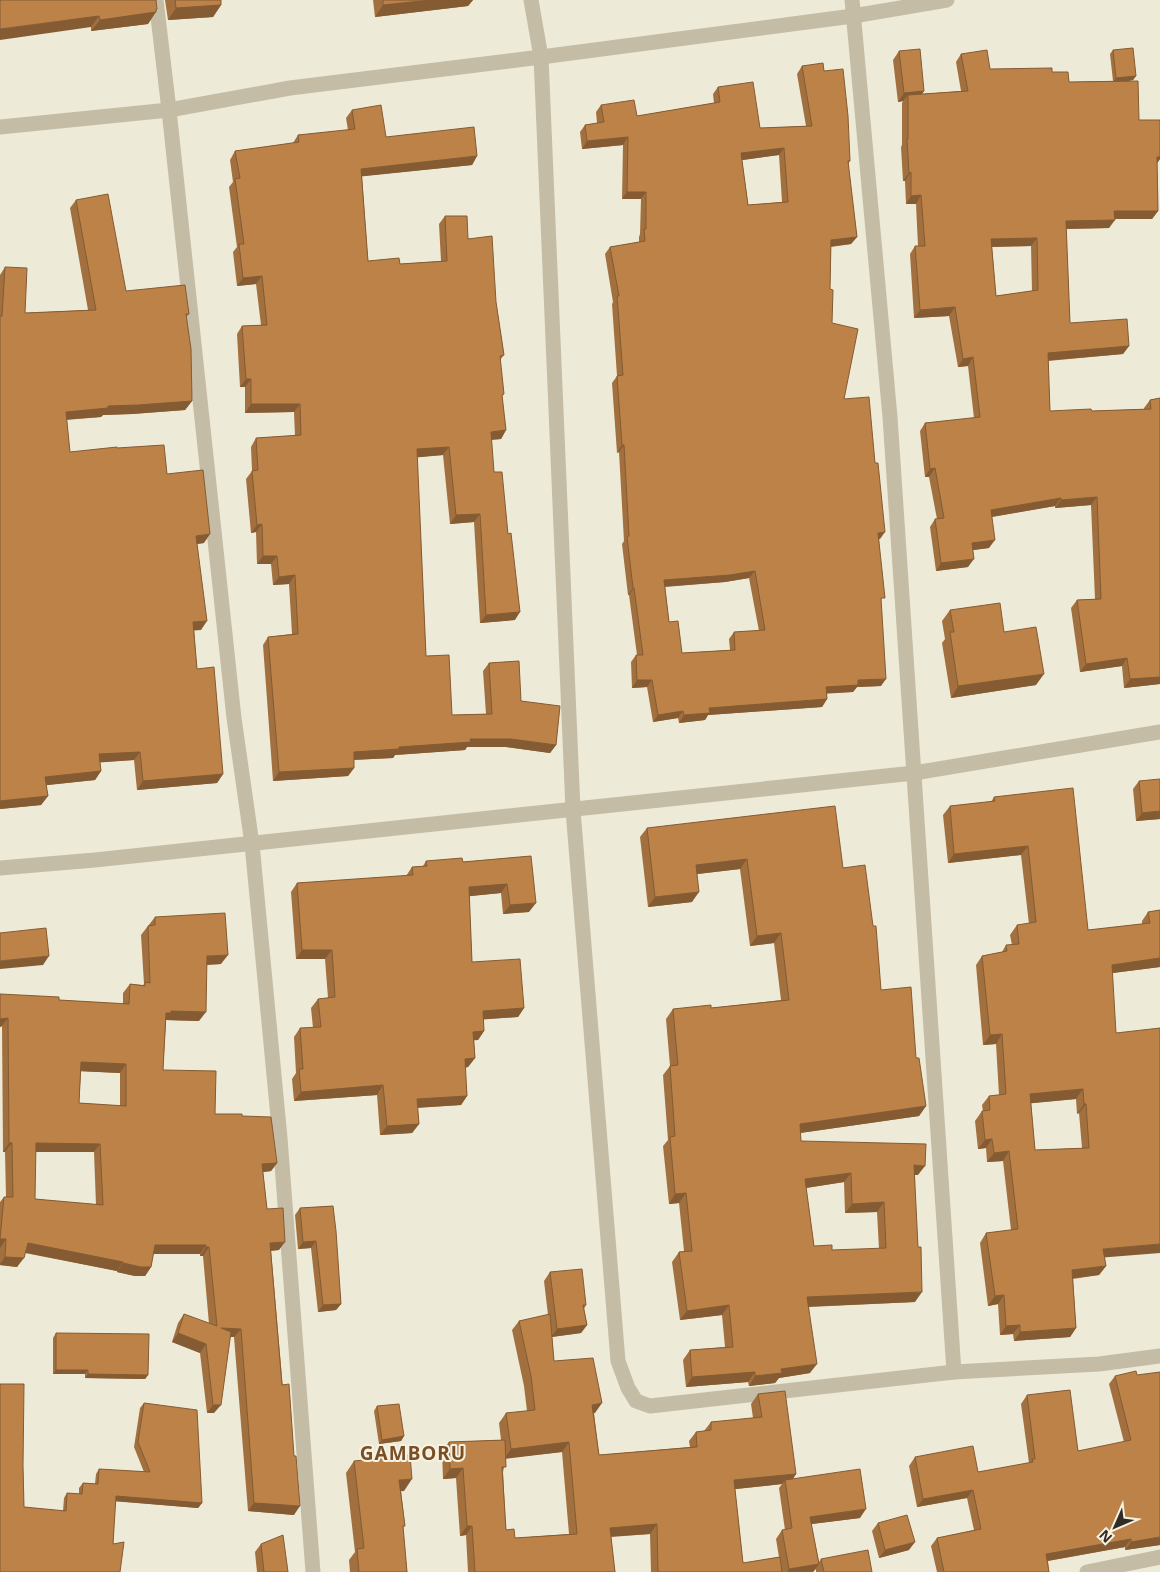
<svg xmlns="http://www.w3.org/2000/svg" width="1160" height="1572" font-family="'Noto Sans',sans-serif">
<rect width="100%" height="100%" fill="#eeead8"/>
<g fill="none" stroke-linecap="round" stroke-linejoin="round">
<g stroke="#c5bca5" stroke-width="15">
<polyline points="156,0 169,110 234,718 252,844 280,1138 313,1572"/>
<polyline points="531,0 541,57 573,810 618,1361 628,1388 636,1401 650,1406 954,1372 1099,1364 1160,1356"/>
<polyline points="852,0 890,417 954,1372"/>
<polyline points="0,127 169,110 290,88 541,57 853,16 947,0"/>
<polyline points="0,868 95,860 914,773 1160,732"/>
<polyline points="1087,1572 1160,1557"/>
</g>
</g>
<g fill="#a2703e" fill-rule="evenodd">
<polygon points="0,0 157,9 148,24 91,31 91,27"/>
<polygon points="165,0 221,0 221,5 213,17 168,20"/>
<polygon points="373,0 473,0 468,6 375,17"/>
<path d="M1113,50L1136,76L1133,80L1129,81L1139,120H1160V159L1157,163L1158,211L1152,219H1114L1109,228L1066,229L1070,323L1129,346L1123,354L1048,361L1050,411H1092L1144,409V408L1150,400L1160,398V684L1124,688L1122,666L1080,672L1071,608L1077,600L1095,599L1091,505L1055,508V506L992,517L989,548L973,550L968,567L936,571L930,527L935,519H937L929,477H925L920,431L925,423L974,418L968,366L958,367L949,316L914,318L910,254L915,246H918L916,204H906L905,181H903L901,147L902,145V103L903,101L898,102L893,60L899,51L924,91L922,94L961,91L956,62L961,54L990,69L1052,72L1069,82L1113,81L1110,54ZM1031,246L1032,291L996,296L992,247Z"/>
<path d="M802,66L824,71L850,161L848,164L857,237L851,244L831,247L830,289L832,323L844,399L880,539H879L881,603V686L857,687L853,692L827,693V699L822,707L708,715L705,720L679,723L678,718L653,722L647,687L632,688L631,662L636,655H637L629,595H628L622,544L624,541L619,452L617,453L612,383L617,376L612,304L613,302L605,254L610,247L639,242V237L640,234L641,199H622L623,145L582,149L580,132L585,125L597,123L596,112L601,105L637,116L714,103L713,94L718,87L760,128L806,126L797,74ZM779,155L782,202L748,205L742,160ZM749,578L759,631L734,632L729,639L730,650L682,653L669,622L665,587L725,582Z"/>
<polygon points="352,110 386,137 477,156 472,165 362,176 368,261 400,264 441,261 439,224 445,216 468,239 496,302 504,355 500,360 504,394 502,396 506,430 501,439 491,440 494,472 515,620 480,623 474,522 450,524 443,455 417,457 426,656 452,715 486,714 483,671 489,663 521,701 556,745 550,753 506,747 467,747 465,750 395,755 393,758 354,760 354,768 348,776 273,781 263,645 268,637 292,634 289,584 273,585 271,564 257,564 256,532 251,533 246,479 252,471 251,447 256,438 295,436 294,412 245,413 245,387 240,387 237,334 242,326 261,325 256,284 237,286 233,252 237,247 229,187 233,182 230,160 235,151 293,143 298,135 348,130 346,118"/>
<polygon points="76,200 126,291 189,314 186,317 192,401 185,410 132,414 103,415 101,417 66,420 70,452 117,448 167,474 204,543 197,544 201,630 194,630 197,669 223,774 217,783 137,790 134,760 100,762 101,771 95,780 46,785 48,796 41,805 0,809 0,275 5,267 25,313 88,310 70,208"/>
<polygon points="950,610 1004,632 1036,685 951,698 942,643 945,639 942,621"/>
<polygon points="1139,781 1160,819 1136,821 1133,789"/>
<path d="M994,797L1088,930L1142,924V921L1148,912L1160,910V967L1112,973L1104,1258L1106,1266L1099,1275L1073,1279L1076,1328L1070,1337L1014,1341L1013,1334L1000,1335L998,1304L988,1306L980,1243L986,1233L1011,1230L1003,1161L987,1162L986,1148L978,1149L975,1121L982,1111H983L982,1105L989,1096L999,1095L996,1044L983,1045L976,965L982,956L1002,952L1006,945H1012L1010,935L1017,925L1029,924L1021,855L948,863L943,815L950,806L991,802ZM1076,1099L1077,1114L1079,1113L1082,1148L1035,1150L1031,1103Z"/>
<path d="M647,828L843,868L881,990L916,1058L926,1106L919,1116L800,1133L801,1141L918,1175H915V1302L809,1307L810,1373L779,1378L775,1383L749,1386L748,1382L686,1387L683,1360L690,1350L725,1347L722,1315L680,1320L672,1262L679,1252L684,1251L679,1203L669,1204L663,1146L668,1140L663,1075L670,1066L666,1019L673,1009L711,1008L781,1000L774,943L750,946L740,869L697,874L692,902L648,907L640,837ZM844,1182L845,1213L877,1212L879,1249L832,1250L814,1246L806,1188Z"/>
<polygon points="531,856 529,912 503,914 501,893 469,896 472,962 524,1008 518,1017 483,1019 484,1031 478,1040 474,1040 475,1058 468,1067 465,1068 467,1096 461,1105 417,1108 419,1124 412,1133 380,1135 377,1095 294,1101 292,1079 296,1073 294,1037 300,1028 313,1028 311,1008 318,999 328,998 325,959 296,959 291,892 297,883 406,876 412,867 423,866 426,861 463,862"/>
<path d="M155,917L221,964L207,965L199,1021L166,1020V1021L163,1070L215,1114L242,1116L277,1163L271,1171L263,1172L267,1209L279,1250L271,1251L294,1515L248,1511L234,1337H230L214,1413H207L200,1353L172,1342L178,1323L184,1314L209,1324L203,1256H200V1254H153L151,1267L145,1276H135L117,1272V1271L25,1253L17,1267L0,1265V1202L4,1197H6L5,1152H3L2,1026L0,1027V994L59,1000L123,1004V993L130,984L143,985L144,984L141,935ZM81,1071L120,1073V1106L79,1103ZM35,1152H94L96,1205L35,1199Z"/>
<polygon points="333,1206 341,1304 336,1310 318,1312 311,1248 298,1249 295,1215 300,1208"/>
<path d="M550,1272L586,1305L584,1309L587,1325L581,1333L552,1337L554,1361L595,1413H594L599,1455L690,1447L689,1441L696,1432L704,1431L711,1422L753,1418L751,1404L758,1394L796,1474L793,1479L860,1518L811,1524L819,1562L821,1559L872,1572H816V1569L813,1572H651L650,1534L611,1537L615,1572H468L466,1535L460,1536L456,1478L443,1479L442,1451L449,1442L501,1440L499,1423L506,1413L527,1411L524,1386L512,1330L519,1321L548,1315L544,1281ZM562,1452L569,1534L515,1538L506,1530L503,1472L506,1458ZM782,1484L779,1488L785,1530H782L776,1539L779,1557L743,1563L735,1489Z"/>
<polygon points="56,1333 148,1375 145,1379 85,1378 85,1374 53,1374 53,1338"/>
<polygon points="1115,1376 1160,1545 1125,1550 1125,1547 1048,1561 1049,1572 937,1572 931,1546 937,1538 974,1530 967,1498 917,1507 909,1466 915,1457 978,1472 1029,1463 1021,1404 1027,1395 1078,1451 1124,1442 1109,1384"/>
<polygon points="144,1403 202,1503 198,1508 115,1501 113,1544 0,1572 23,1466 24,1507 63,1511 64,1498 67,1493 79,1494 79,1488 83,1483 95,1484 96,1474 99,1469 144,1472 134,1447 140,1408"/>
<polygon points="377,1406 404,1436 401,1441 379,1444 374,1411"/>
<polygon points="354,1461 404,1491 401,1491 405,1526 403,1527 407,1572 350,1572 349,1560 355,1552 346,1473"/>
<polygon points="878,1523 909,1550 879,1558 872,1531"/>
<polygon points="261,1544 288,1572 257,1572 255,1552"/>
</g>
<g fill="#845b32">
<polygon points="431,0 473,0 468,6 375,17 383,5"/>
<polygon points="221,5 213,17 168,20 176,8"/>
<polygon points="156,9 157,9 155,12 156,12 148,24 91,31 100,20"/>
<polygon points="99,16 91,27 0,40 0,29"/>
<polygon points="1136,76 1133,80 1113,83 1116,78"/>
<polygon points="924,91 918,100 908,95 903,101 898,102 904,93"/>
<polygon points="628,137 623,145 582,149 587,141"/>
<polygon points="784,148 779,155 736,161 741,153"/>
<polygon points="477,156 472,165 356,177 361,169"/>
<polygon points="1157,157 1160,157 1160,159 1155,166"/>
<polygon points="911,172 905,181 903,181 909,173"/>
<polygon points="627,192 646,192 641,199 622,199"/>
<polygon points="921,195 916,204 906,204 911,196"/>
<polygon points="1114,211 1158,211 1152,219 1109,219"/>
<polygon points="1115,220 1109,228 1060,229 1066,221"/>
<polygon points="857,237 851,244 826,247 831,240"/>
<polygon points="1037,238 1031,246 985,247 991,239"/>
<polygon points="262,276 256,284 237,286 243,278"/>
<polygon points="955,307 949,316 914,318 920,310"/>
<polygon points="1129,346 1123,354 1042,361 1048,353"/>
<polygon points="973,357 968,366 958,367 963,359"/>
<polygon points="246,379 251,379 245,387 240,387"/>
<polygon points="192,401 185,410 132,414 103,415 101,417 59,420 66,412 108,406"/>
<polygon points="251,404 300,404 294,412 245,413"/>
<polygon points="506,430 501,439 485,440 491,432"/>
<polygon points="622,445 624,445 619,452 617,453"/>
<polygon points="449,447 443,455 411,458 417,449"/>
<polygon points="935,468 929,477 925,477 930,469"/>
<polygon points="1097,497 1091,505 1055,508 1061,500"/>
<polygon points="1061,498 1055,506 985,518 991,510"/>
<polygon points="480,514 474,522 450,524 456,515"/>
<polygon points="262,524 256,532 251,533 257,525"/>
<polygon points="885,532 880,539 873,540 878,533"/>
<polygon points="210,534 204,543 189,545 196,536"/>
<polygon points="995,540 989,548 966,551 972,543"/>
<polygon points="263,556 277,556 271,564 257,564"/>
<polygon points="974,559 968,567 936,571 941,563"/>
<polygon points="755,571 749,578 725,582 659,587 664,580"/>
<polygon points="295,575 289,584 273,585 279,577"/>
<polygon points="633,588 634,588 629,595 628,595"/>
<polygon points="520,612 515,620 480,623 486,615"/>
<polygon points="207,621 201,630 187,631 193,622"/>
<polygon points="1127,658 1122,666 1080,672 1086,664"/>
<polygon points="1044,674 1036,685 951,698 958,686"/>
<polygon points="1160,677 1160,684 1124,688 1130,679"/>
<polygon points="886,679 881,686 857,687 853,692 821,694 826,687 858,680"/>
<polygon points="637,680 652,680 647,687 632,688"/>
<polygon points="827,699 822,707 708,715 705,720 679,723 684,715 709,708"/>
<polygon points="683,711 678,718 653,722 658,715"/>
<polygon points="470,739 511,739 556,745 550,753 506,747 467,747 465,750 395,755 393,758 348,760 354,752"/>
<polygon points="140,752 134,760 93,763 99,754"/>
<polygon points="354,768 348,776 273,781 279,772"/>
<polygon points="101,771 95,780 39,786 45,777"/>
<polygon points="223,774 217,783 137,790 143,781"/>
<polygon points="48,796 41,805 0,809 0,801"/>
<polygon points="1160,811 1160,819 1136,821 1142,813"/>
<polygon points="1028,846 1021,855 948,863 954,854"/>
<polygon points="747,859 740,869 689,875 696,865"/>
<polygon points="507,884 501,893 462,897 469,887"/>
<polygon points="699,892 692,902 648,907 655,897"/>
<polygon points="536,903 529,912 503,914 510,905"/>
<polygon points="781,933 774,943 750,946 757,936"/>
<polygon points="302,950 332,950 325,959 296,959"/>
<polygon points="228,955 221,964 201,965 207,956"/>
<polygon points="49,956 43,965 0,969 0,961"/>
<polygon points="1160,958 1160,967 1105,974 1112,965"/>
<polygon points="524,1008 518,1017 476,1020 483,1011"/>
<polygon points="171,1011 206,1012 199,1021 166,1020 165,1022 166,1013"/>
<polygon points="8,1018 2,1026 0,1027 0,1019"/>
<polygon points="484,1031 478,1040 467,1041 473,1032"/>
<polygon points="1002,1034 996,1044 983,1045 990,1035"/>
<polygon points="475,1058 468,1067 458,1068 465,1059"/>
<polygon points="81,1062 126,1064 120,1073 75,1071"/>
<polygon points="383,1085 377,1095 294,1101 301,1092"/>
<polygon points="1083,1089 1076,1099 1024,1104 1030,1094"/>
<polygon points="467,1096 461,1105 410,1108 417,1099"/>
<polygon points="1084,1104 1086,1104 1079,1113 1077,1114"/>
<polygon points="926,1106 919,1116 793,1134 800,1124"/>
<polygon points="419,1124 412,1133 380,1135 387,1126"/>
<polygon points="992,1139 986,1148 978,1149 985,1140"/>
<polygon points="9,1143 12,1143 5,1152 3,1152"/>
<polygon points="36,1143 100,1144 94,1152 29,1152"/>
<polygon points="1009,1151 1003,1161 987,1162 994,1153"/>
<polygon points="277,1163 271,1171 256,1173 262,1164"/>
<polygon points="914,1165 925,1166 918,1175 907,1175"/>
<polygon points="851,1173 844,1182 799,1189 805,1179"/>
<polygon points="686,1193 679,1203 669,1204 675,1194"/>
<polygon points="884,1202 877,1212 845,1213 852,1204"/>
<polygon points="0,1239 6,1239 0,1248"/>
<polygon points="316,1241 311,1248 298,1249 303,1242"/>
<polygon points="285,1242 279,1250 264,1251 270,1243"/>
<polygon points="28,1243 123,1262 117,1271 22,1252"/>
<polygon points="1160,1244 1160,1253 1097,1258 1103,1249"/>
<polygon points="155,1245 206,1245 200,1254 149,1254"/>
<polygon points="206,1247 209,1247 203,1256 200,1256"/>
<polygon points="5,1257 24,1258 17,1267 0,1265 0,1264"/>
<polygon points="123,1263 151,1267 145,1276 135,1276 117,1272"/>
<polygon points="1106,1266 1099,1275 1066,1279 1072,1270"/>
<polygon points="922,1292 915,1302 800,1307 807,1297"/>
<polygon points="1004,1295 998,1304 988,1306 995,1296"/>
<polygon points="341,1304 336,1310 318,1312 323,1305"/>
<polygon points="729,1305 722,1315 680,1320 687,1311"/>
<polygon points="587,1325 581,1333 551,1337 557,1329"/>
<polygon points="1020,1325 1013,1334 1000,1335 1006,1326"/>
<polygon points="221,1328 241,1329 234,1337 215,1337"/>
<polygon points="1076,1328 1070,1337 1014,1341 1020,1332"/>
<polygon points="178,1333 206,1344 200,1353 172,1342"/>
<polygon points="817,1364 810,1373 779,1378 775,1383 749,1386 755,1376 781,1369"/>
<polygon points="56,1370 88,1370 85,1374 53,1374"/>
<polygon points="755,1372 748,1382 686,1387 692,1377"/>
<polygon points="88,1374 148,1375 145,1379 85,1378"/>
<polygon points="602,1403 595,1413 586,1415 592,1405"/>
<polygon points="213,1405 221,1405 214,1413 207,1413"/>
<polygon points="404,1436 401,1441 379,1444 382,1440"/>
<polygon points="569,1442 562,1452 504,1459 511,1449"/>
<polygon points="463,1468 456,1478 443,1479 450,1469"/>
<polygon points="796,1474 789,1484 785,1480 782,1484 727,1490 734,1480"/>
<polygon points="412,1479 404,1491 391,1492 399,1480"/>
<polygon points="973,1490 967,1498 917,1507 923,1499"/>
<polygon points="116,1496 202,1503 198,1508 112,1501"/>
<polygon points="254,1503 300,1506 294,1515 248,1511"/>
<polygon points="866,1509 860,1518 804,1525 810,1517"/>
<polygon points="657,1524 650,1534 603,1537 610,1528"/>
<polygon points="467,1526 472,1526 466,1535 460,1536"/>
<polygon points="1160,1537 1160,1545 1125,1550 1131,1542"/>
<polygon points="1131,1539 1125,1547 1041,1562 1046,1554"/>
<polygon points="915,1542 909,1550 879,1558 885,1550"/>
<polygon points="819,1564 813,1572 787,1572 789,1569"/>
</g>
<g fill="#bc8248" stroke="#845b32" fill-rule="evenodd">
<polygon points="0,0 156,0 157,9 156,9 156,12 100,20 99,16 0,29"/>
<polygon points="175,0 221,0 221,5 176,8"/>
<polygon points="383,0 431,0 383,5"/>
<polygon points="1133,48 1136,76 1116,78 1113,50"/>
<polygon points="920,49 924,91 904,93 899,51"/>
<path d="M987,50L990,69L1052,68V72H1068L1069,82L1138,81L1139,120H1160V157H1157L1158,211H1114L1115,220L1066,221L1070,323L1127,319L1129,346L1048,353L1050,411L1091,409L1092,411L1151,409L1150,400L1160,398V677L1130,679L1127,658L1086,664L1077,600L1101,599L1097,497L1061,500V498L991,510L995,540L972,543L974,559L941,563L935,519L944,518L935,468L930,469L925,423L980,417L973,357L963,359L955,307L920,310L915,246H925L921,195L911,196V172L909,173L907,139H908V95L968,91L961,54ZM1037,238L1038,290L996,296L991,239Z"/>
<path d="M823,63L824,71L843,69L848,116L850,161H848L857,237L831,240L830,289L833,290L832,323L858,329L844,399L869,397L875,463H878L885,532L878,533L885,598H881L886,679L858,680V685L826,687L827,699L709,708L710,713L684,715L683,711L658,715L652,680H637L636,655H643L634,588H633L627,537L629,536L624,445H622L617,376L623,375L617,296H619L610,247L645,241L644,229H646V192H627L628,137L587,141L585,125L604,122L601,105L634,100L637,116L720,102L718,87L753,82L760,128L812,126L802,66ZM784,148L788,202L748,205L741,153ZM755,571L765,630L734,632L735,650L682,653L678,621L669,622L664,580L730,575Z"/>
<polygon points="381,105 386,137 474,127 477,156 361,169 368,261 399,258 400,264 447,261 445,216 467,216 468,239 492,236 496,302 504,355 500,356 504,394 502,395 506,430 491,432 494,472 502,472 508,534 511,533 520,612 486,615 480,514 456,515 449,447 417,449 426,656 449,655 452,715 492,714 489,663 519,661 521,701 560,706 556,745 511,739 470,739 471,742 399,747 399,749 354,752 354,768 279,772 268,637 298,634 295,575 279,577 277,556 263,556 262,524 257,525 252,471 258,470 256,438 301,435 300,404 251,404 251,379 246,379 242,326 267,325 262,276 243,278 239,244 244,244 235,179 240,178 235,151 299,142 298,135 355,129 352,110"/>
<polygon points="108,194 126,291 185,285 189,314 186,314 191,349 192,401 138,405 108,406 108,408 66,412 70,452 117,447 117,448 164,445 167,474 203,470 210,534 196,536 207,621 193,622 197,669 214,667 223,774 143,781 140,752 99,754 101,771 45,777 48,796 0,801 0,316 2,316 5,267 27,268 25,313 96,310 76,200"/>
<polygon points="1000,603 1004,632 1036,627 1044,674 958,686 950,632 954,632 950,610"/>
<polygon points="1160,779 1160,811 1142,813 1139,781"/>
<path d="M1073,788L1088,930L1150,923L1148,912L1160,910V958L1112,965L1116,1033L1160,1028V1244L1103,1249L1106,1266L1072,1270L1076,1328L1020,1332V1325L1006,1326L1004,1295L995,1296L986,1233L1018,1229L1009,1151L994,1153L992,1139L985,1140L982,1111L990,1110L989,1096L1006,1094L1002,1034L990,1035L982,956L1007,951L1006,945L1019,944L1017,925L1036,922L1028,846L954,854L950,806L995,801L994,797ZM1083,1089L1084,1104H1086L1089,1148L1035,1150L1030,1094Z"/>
<path d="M835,806L843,868L865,865L873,926H876L881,990L911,987L916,1058H919L926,1106L800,1124L801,1141L926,1144L925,1166L914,1165L918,1247H921L922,1292L807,1297L817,1364L781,1369L782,1373L755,1376V1372L692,1377L690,1350L733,1347L729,1305L687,1311L679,1252L692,1251L686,1193L675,1194L670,1137L675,1136L670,1066L678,1065L673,1009L711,1005V1008L789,1000L781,933L757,936L747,859L696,865L699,892L655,897L647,828ZM851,1173L852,1204L884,1202L886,1248L832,1250V1245L814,1246L805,1179Z"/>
<polygon points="531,856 536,903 510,905 507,884 469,887 472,962 520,959 524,1008 483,1011 484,1031 473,1032 475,1058 465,1059 467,1096 417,1099 419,1124 387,1126 383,1085 301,1092 299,1069 303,1069 300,1028 321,1027 318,999 335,997 332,950 302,950 297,883 413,875 412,867 427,866 426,861 462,858 463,862"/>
<path d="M225,913L228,955L207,956L206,1012L171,1011V1013H166L163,1070L216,1071L215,1114H242V1116L271,1117L277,1163L262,1164L267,1209L283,1208L285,1242L270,1243L282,1385L289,1384L294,1456H296L300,1506L254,1503L241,1329L221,1328L231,1332L221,1405H213L206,1344L178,1333L184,1314L217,1326L209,1247H206V1245H155L151,1267H141L123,1263V1262L28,1243L24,1258L5,1257L6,1239H0L4,1197H13L12,1143H9L8,1018L0,1019V994L59,997V1000L129,1004L130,984L145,986V982L150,983L148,926L155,925V917ZM81,1062L126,1064V1106L79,1103ZM36,1143L100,1144L103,1205L35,1199Z"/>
<polygon points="46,928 49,956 0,961 0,933"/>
<polygon points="333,1206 336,1231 341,1304 323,1305 316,1241 303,1242 300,1208"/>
<polygon points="582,1269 586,1305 583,1305 587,1325 557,1329 550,1272"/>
<polygon points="550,1314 554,1361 593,1358 602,1403 592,1405 599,1455 697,1447 696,1432 711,1430 711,1422 762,1417 758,1394 785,1391 796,1474 734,1480 743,1563 780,1557 782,1572 658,1572 657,1524 610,1528 615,1572 475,1572 472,1526 467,1526 463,1468 450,1469 449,1442 505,1440 506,1467 502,1467 506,1530 514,1529 515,1538 577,1534 569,1442 511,1449 506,1413 535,1410 531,1376 519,1321"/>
<polygon points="56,1333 149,1334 148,1375 88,1374 88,1370 56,1370"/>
<polygon points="1136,1371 1137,1375 1160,1372 1160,1537 1131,1542 1131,1539 1046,1554 1049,1572 944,1572 937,1538 981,1529 973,1490 923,1499 915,1457 973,1446 978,1472 1033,1462 1032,1459 1035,1459 1027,1395 1070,1390 1078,1451 1131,1440 1115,1376"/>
<polygon points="0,1384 24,1384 23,1466 24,1507 66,1511 67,1493 82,1494 83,1483 98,1484 99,1469 150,1472 138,1442 144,1403 197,1410 202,1503 116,1496 113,1544 124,1542 120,1572 0,1572"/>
<polygon points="399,1404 404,1436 382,1440 377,1406"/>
<polygon points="410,1455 412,1479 399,1480 405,1526 403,1526 407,1572 359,1572 357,1549 364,1548 354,1461"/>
<polygon points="860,1469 866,1509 810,1517 819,1564 789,1569 782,1530 792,1528 785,1480"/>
<polygon points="907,1515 915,1542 885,1550 878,1523"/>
<polygon points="283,1535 288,1572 264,1572 261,1544"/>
<polygon points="868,1550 872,1572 824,1572 821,1559"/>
</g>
<g text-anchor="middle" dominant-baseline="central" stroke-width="4" stroke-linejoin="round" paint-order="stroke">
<g font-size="19" font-weight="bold" letter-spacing="1" fill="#7a4f25" stroke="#f7f3e3">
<text x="413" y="1453">GAMBORU</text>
</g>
</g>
<g transform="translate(1115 1527) rotate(225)" stroke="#f7f3e3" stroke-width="4" paint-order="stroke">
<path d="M0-4L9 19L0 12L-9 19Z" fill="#322c26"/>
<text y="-8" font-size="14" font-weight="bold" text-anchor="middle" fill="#322c26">N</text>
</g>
</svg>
